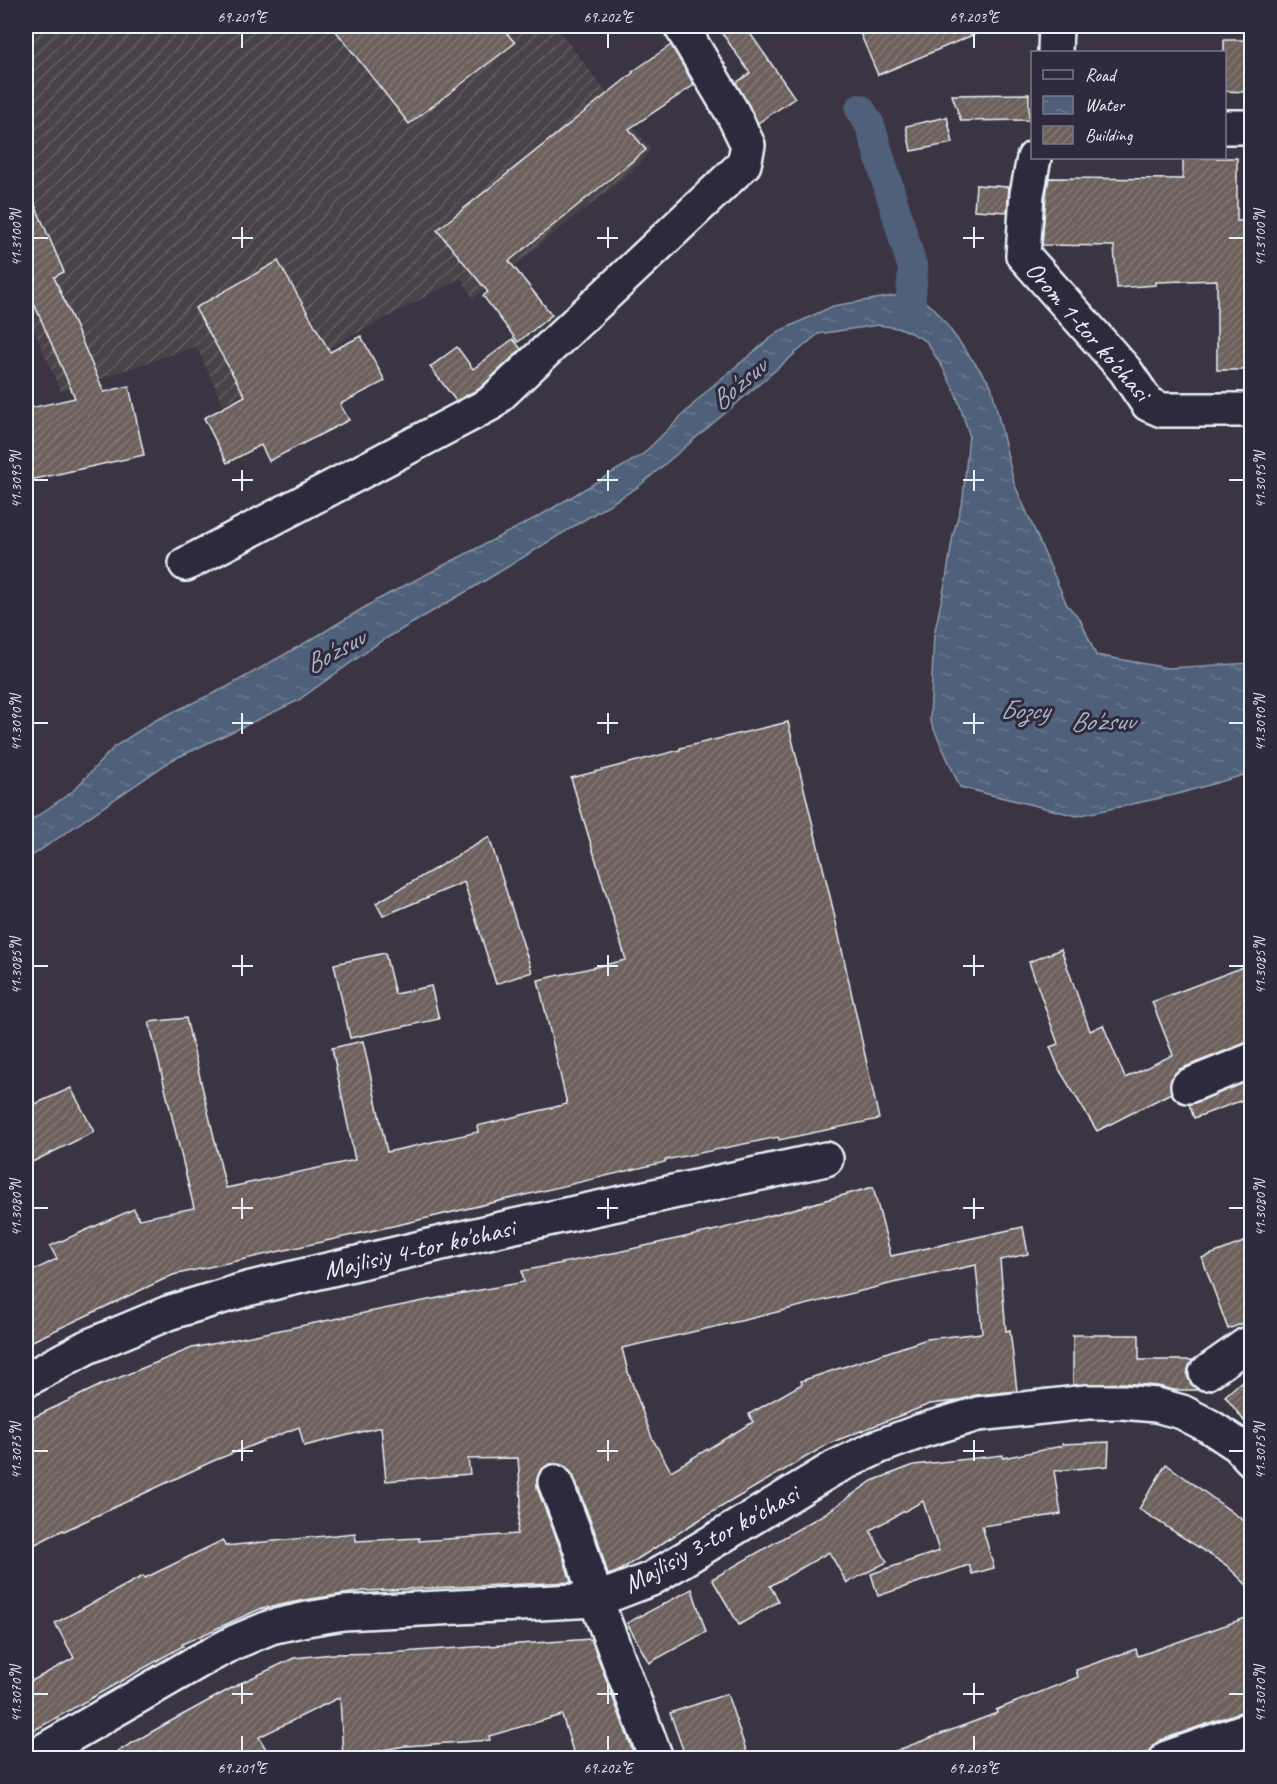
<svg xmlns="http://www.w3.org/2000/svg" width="1277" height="1784" font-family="Caveat,sans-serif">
<defs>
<pattern id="industrial-furrows" width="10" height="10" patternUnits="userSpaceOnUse" patternTransform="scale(1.5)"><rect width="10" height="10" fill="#4a424a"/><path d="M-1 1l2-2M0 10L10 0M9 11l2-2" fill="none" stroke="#645e65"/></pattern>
<pattern id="water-ripples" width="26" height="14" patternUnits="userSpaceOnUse" patternTransform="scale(1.5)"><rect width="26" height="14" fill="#4f617a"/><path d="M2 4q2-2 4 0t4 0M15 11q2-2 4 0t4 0" fill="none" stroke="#68788e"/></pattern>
<pattern id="building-hatch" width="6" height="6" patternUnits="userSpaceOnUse" patternTransform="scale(1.5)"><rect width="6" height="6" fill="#6d605b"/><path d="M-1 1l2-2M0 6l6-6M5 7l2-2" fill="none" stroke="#827773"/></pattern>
</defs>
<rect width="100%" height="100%" fill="#3b3543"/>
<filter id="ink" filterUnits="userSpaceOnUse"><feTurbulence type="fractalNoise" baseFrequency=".0167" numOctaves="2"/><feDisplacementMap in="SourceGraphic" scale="12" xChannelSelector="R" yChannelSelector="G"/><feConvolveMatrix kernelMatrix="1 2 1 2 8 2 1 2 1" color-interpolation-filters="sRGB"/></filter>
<g filter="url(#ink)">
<polygon fill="url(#industrial-furrows)" points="26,26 555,26 651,150 634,170 473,298 461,278 223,404 196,346 61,392 26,312"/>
<polygon fill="url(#water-ripples)" stroke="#8c9bac" stroke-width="1.5" points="893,296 916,296 935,309 991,385 1014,483 1067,605 1080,619 1096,655 1168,668 1251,663 1251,773 1174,795 1077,816 960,787 930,720 934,635 946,579 953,535 963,498 969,434 956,394 943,368 926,341 903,329 878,325 818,334 638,487 486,580 380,642 297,701 172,760 26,860 26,824 73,791 114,747 154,721 227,687 319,635 375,601 541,515 642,455 711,387 778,332 833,306"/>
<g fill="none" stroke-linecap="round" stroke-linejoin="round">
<polyline stroke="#4f617a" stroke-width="30" points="860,109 870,125 913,269 910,310"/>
</g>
<g fill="url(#building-hatch)" stroke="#e8f1f8" stroke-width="1.5" fill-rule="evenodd">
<polygon points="332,26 501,26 515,43 409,124"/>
<polygon points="717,26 745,26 795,98 758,123 736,83 750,73"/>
<polygon points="878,26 994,26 878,75 860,33"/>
<polygon points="1224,40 1248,40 1247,92 1224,91"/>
<polygon points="671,45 694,85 629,129 646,150 509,261 552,315 518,342 483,296 488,292 437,230 633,73 632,72"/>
<polygon points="1029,94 1029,120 961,121 952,95"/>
<polygon points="947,117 953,143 911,151 906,126"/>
<polygon points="1183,158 1237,158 1237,221 1251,221 1251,370 1217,370 1217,280 1156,282 1156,285 1117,288 1114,246 1042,245 1046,196 1049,178 1183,179"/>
<polygon points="26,184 64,272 54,277 104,392 129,386 144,455 26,481 26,409 75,398 26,285"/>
<polygon points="976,185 1009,187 1007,212 974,210"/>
<polygon points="278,261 330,352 361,336 385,381 340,404 349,420 269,461 261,445 227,463 204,418 245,396 195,308"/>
<polygon points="513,339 521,349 479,389 456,401 430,367 457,347 473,369"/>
<polygon points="788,722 833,909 879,1119 779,1140 778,1137 665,1160 665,1162 402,1224 173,1275 26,1344 26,1274 57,1259 50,1246 134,1209 139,1219 194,1208 149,1022 186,1018 226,1188 355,1160 332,1048 363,1041 387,1152 478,1132 477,1126 567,1104 538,980 626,960 571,778 680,750 680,748"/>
<polygon points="489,837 532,972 496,984 464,882 383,916 376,903"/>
<polygon points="1061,949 1090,1031 1103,1025 1125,1078 1173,1055 1152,1002 1251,964 1251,1042 1245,1043 1180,1069 1174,1074 1170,1083 1171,1093 1097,1131 1060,1071 1050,1047 1058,1044 1029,962"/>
<polygon points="385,953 395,994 431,986 439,1019 350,1038 334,964"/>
<polygon points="1251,1080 1251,1097 1194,1118 1189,1104 1195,1103"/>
<polygon points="71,1088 94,1132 26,1165 26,1108"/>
<path d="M873,1187L891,1256L1023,1227L1028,1254L1000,1260L1006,1331L1010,1330L1017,1391L976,1395L956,1401L930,1404L830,1443L699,1520L617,1572L608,1575L598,1540L573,1475L566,1467L558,1464H549L540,1471L537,1479V1488L562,1553L571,1582L364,1591L304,1600L260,1609L182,1644L183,1646L26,1735V1684L74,1658L55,1623L143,1576L145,1578L223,1540L225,1546L355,1533L356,1541L419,1538V1541L517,1534L521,1500L518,1458L468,1459L470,1474L386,1481L381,1427L304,1446L299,1427L213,1461L64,1531L63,1530L26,1549V1421L101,1385L192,1348L453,1295L524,1282L522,1271L618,1252L721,1229ZM976,1265L982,1333L927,1339L801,1381L802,1384L749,1414L753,1422L671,1471L652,1438L628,1372L622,1348L749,1319L893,1283Z"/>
<polygon points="1251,1239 1251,1320 1228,1329 1202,1258"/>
<polygon points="1073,1335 1139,1335 1139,1360 1193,1360 1189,1366 1187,1375 1191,1384 1199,1390 1174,1390 1158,1386 1124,1383 1073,1385"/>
<polygon points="1251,1373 1251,1430 1225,1396"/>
<polygon points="1109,1442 1108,1466 1054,1471 1061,1514 982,1526 994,1568 972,1574 969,1565 878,1596 871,1574 939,1551 923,1501 870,1530 887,1562 847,1583 829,1552 770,1586 779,1601 739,1625 712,1579 826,1513 872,1481 914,1465 1003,1455 1003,1458 1062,1446 1062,1444"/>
<polygon points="1166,1464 1251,1526 1251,1589 1226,1565 1139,1509"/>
<polygon points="692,1589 706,1632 649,1663 627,1623"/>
<polygon points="1251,1616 1251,1710 1246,1710 1161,1740 1153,1745 1150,1752 1132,1758 882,1758 882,1756 997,1713 996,1710 1078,1677 1076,1670 1136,1649 1138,1656"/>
<polygon points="591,1639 630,1743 635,1758 575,1758 562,1715 489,1736 490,1740 405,1746 343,1757 340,1697 259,1737 271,1758 106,1758 162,1726 241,1683 294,1658 333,1654 387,1653"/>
<polygon points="727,1694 747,1753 731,1758 686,1758 670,1713"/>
</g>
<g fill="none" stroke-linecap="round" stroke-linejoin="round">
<g stroke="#e8f1f8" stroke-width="38">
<g id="street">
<polyline points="1055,52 1056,26"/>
<polyline points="1224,127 1252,127"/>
<polyline points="1034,158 1027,194 1023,255 1125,370 1148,404 1162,410 1252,410"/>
<polyline points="186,564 490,404 744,164 748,145 732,112 681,26"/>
<polyline points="1188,1086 1252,1060"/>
<polyline points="1206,1373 1246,1345 1252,1343"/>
<polyline points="26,1380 87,1347 168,1313 247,1289 501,1229 826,1159"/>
<polyline points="555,1482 580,1547 596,1600 656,1758"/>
<polyline points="31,1758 199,1661 235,1642 271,1627 307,1619 343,1613 596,1600 651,1579 834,1468 878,1447 921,1431 978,1414 1087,1402 1122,1402 1156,1405 1182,1412 1209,1426 1238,1445 1252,1460"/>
<polyline points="1167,1758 1252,1728"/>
</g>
</g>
<use href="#street" stroke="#2f2a3d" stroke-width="33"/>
</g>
</g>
<path fill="none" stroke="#e8f1f8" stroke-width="2" d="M242,33V48M608,33V48M974,33V48M242,227V248M608,227V248M974,227V248M33,238H48M232,238H253M597,238H618M963,238H984M1229,238H1244M242,470V491M608,470V491M974,470V491M33,480H48M232,480H253M597,480H618M963,480H984M1229,480H1244M242,713V734M608,713V734M974,713V734M33,723H48M232,723H253M597,723H618M963,723H984M1229,723H1244M242,955V976M608,955V976M974,955V976M33,966H48M232,966H253M597,966H618M963,966H984M1229,966H1244M242,1198V1219M608,1198V1219M974,1198V1219M33,1208H48M232,1208H253M597,1208H618M963,1208H984M1229,1208H1244M242,1440V1461M608,1440V1461M974,1440V1461M33,1451H48M232,1451H253M597,1451H618M963,1451H984M1229,1451H1244M242,1683V1704M608,1683V1704M974,1683V1704M33,1694H48M232,1694H253M597,1694H618M963,1694H984M1229,1694H1244M242,1736V1751M608,1736V1751M974,1736V1751"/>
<g text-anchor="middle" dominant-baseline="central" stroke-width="6" stroke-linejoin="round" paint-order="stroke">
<g font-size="26" fill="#e8f1f8" stroke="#2f2a3d">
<text transform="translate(1088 331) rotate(49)">Orom 1-tor ko'chasi</text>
<text transform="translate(419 1249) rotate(-13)">Majlisiy 4-tor ko'chasi</text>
<text transform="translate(711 1539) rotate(-29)">Majlisiy 3-tor ko'chasi</text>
</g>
<g font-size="27" font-style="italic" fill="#abb7c6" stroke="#2f2a3d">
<text transform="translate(738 384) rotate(-41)">Bo'zsuv</text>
<text transform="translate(334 651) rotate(-29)">Bo'zsuv</text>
<text x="1024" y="710">Бозсу</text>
<text transform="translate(1102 721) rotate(-1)">Bo'zsuv</text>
</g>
</g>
<rect width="1277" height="1784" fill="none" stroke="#2f2a3d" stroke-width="66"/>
<rect x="1031" y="51" width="195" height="108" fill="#2f2a3d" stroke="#797a88" stroke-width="1.5"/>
<rect x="1043" y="70" width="30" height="9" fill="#2f2a3d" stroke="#797a88" stroke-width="1.5"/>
<text x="1085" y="81" font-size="18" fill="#e8f1f8">Road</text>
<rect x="1043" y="96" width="30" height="18" fill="url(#water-ripples)" stroke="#797a88" stroke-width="1.5"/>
<text x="1085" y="111" font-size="18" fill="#e8f1f8">Water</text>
<rect x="1043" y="126" width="30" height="18" fill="url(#building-hatch)" stroke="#797a88" stroke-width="1.5"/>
<text x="1085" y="141" font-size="18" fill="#e8f1f8">Building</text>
<rect x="33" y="33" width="1211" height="1718" fill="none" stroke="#e8f1f8" stroke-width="2"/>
<g font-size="15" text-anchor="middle" fill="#e8f1f8">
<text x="242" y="22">69.201°E</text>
<text x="608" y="22">69.202°E</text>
<text x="974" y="22">69.203°E</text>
<text transform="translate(16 238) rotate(-90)" y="5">41.3100°N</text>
<text transform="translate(1260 238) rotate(-90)" y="5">41.3100°N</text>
<text transform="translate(16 480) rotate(-90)" y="5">41.3095°N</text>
<text transform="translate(1260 480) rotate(-90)" y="5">41.3095°N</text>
<text transform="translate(16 723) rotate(-90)" y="5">41.3090°N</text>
<text transform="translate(1260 723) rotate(-90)" y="5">41.3090°N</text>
<text transform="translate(16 966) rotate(-90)" y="5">41.3085°N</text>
<text transform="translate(1260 966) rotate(-90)" y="5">41.3085°N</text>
<text transform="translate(16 1208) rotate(-90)" y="5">41.3080°N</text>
<text transform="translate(1260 1208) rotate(-90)" y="5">41.3080°N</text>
<text transform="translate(16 1451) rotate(-90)" y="5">41.3075°N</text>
<text transform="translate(1260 1451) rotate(-90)" y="5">41.3075°N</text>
<text transform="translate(16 1694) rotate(-90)" y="5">41.3070°N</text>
<text transform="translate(1260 1694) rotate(-90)" y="5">41.3070°N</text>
<text x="242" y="1773">69.201°E</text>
<text x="608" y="1773">69.202°E</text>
<text x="974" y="1773">69.203°E</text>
</g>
</svg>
